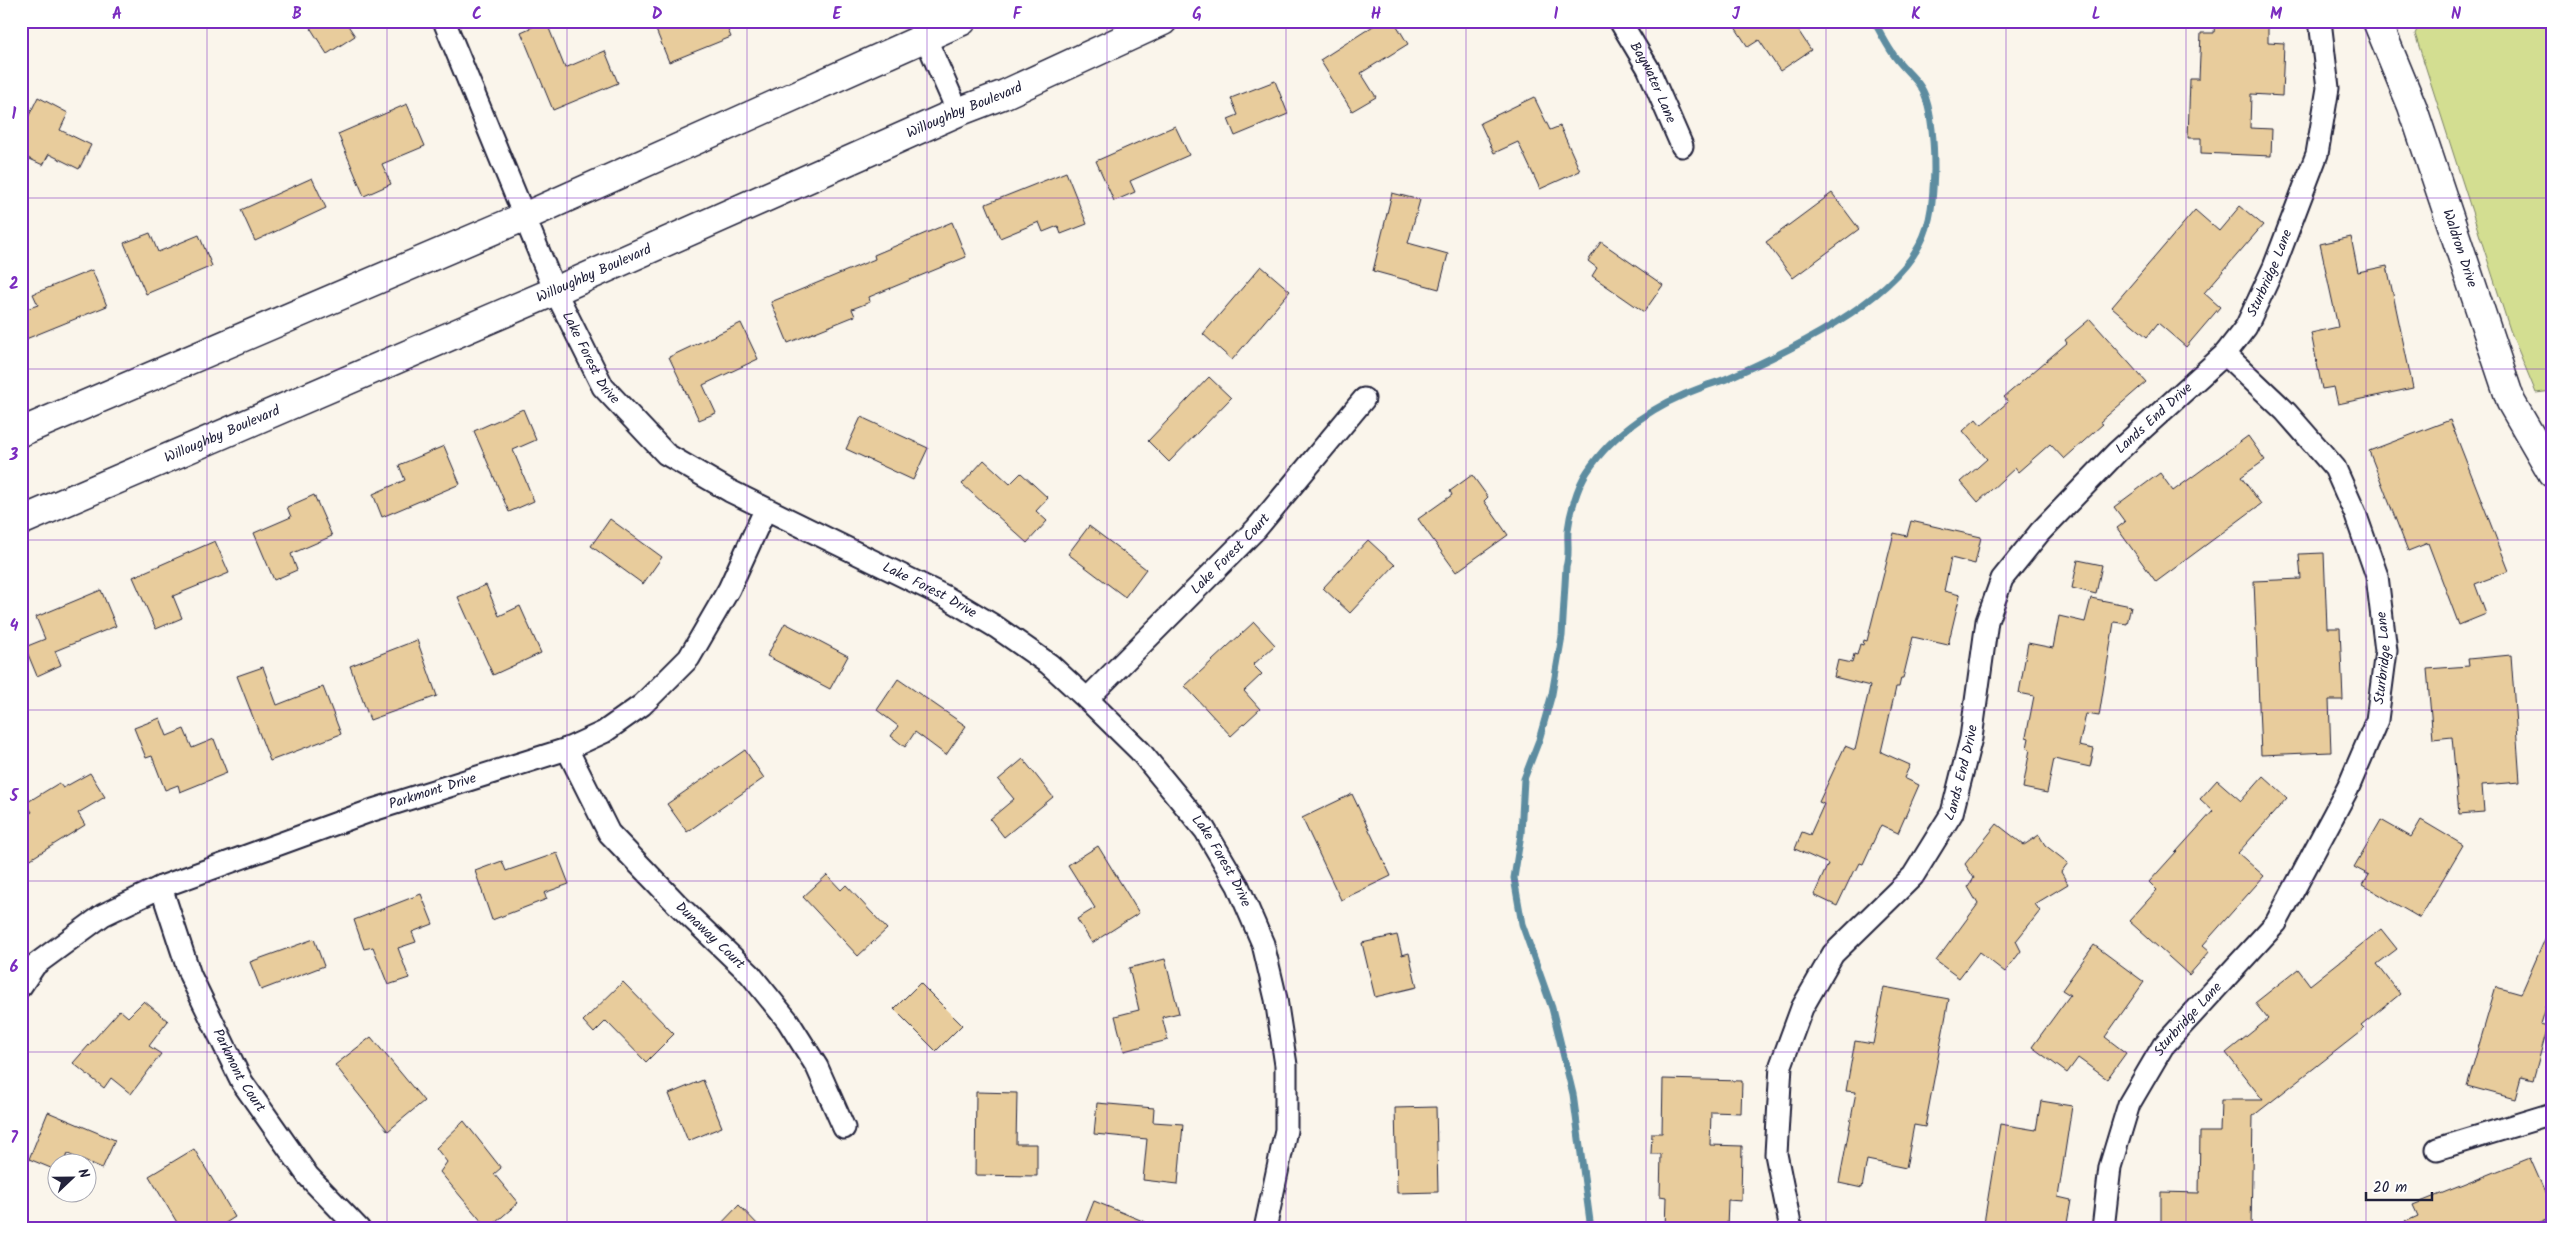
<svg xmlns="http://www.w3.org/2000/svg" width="2573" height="1250" font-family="Kalam,sans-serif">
<rect width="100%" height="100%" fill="#faf5eb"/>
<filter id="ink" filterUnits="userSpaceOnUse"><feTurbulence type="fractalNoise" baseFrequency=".02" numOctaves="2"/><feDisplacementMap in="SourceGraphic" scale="10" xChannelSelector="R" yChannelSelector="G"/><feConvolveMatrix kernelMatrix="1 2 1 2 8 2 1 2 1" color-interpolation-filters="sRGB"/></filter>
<g filter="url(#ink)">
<polygon fill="#d3de91" stroke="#7a8066" points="2421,21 2552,21 2552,391 2536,393 2510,330 2415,34"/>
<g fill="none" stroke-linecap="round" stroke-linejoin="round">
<path stroke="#5d8ca0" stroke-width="7" d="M1591,1229L1573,1094L1552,1008L1522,924L1514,878L1521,834L1524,779L1539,740L1552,694L1562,636L1566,567C1570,554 1567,543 1568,530C1570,513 1577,487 1587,472C1614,431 1658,403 1703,387C1712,383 1720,382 1728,378C1787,352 1890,303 1920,244C1932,222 1933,195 1934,170C1934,147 1933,121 1926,99C1921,80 1903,70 1893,54C1886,44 1880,32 1874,21"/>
</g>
<g fill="#e8cc9c" stroke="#22223b">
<polygon points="306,21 345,21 355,36 327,54"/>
<polygon points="546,21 565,68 605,51 618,83 553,110 521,32"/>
<polygon points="678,21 724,21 731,37 669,62 656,30"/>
<polygon points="1381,21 1394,21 1408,44 1361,73 1376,97 1352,111 1320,60"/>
<polygon points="1731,21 1792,21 1811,50 1780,71 1759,40 1748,47"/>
<polygon points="2215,21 2265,21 2264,27 2268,27 2268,42 2284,43 2282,96 2251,94 2250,128 2272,129 2271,156 2201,153 2201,138 2188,138 2190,79 2199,79 2201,33 2214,33"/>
<polygon points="1275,81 1288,114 1235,136 1228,119 1238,115 1231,98"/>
<polygon points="38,97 68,113 60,130 91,145 79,169 49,154 43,165 21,155 21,132"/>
<polygon points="1534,97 1550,130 1560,126 1580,171 1540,189 1518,142 1494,153 1480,123"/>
<polygon points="407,104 425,146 382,164 391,184 364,196 338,134"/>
<polygon points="1175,126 1189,155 1130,181 1135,192 1114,201 1096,161"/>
<polygon points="1066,172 1087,224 1061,234 1058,226 1043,232 1039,222 1000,238 986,204"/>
<polygon points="312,178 326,208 255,241 241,210"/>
<polygon points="1392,193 1420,200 1408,243 1448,254 1439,289 1373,271"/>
<polygon points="1832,193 1859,229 1793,278 1766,242"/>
<polygon points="2240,206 2263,225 2204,293 2220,307 2186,347 2158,323 2147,337 2112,307 2195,210 2219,231"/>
<polygon points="952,222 966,257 869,297 870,302 852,309 855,316 788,343 771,302 875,259 874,255"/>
<polygon points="150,233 158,252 199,235 212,266 146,294 124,243"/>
<polygon points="2351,237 2358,272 2387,266 2413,388 2338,404 2334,387 2322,389 2311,333 2338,327 2320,244"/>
<polygon points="1601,242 1663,285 1644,312 1592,276 1597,268 1588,261"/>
<polygon points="1261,266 1290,291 1232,360 1203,334"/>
<polygon points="92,270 107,306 21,341 21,311 38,305 33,294"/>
<polygon points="2090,319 2146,382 2100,422 2103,424 2064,459 2050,444 2018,472 2015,468 1978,502 1961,482 1987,459 1963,431 1976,419 1981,425 2008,402 2004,397 2067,343 2065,340"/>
<polygon points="741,323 758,359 703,385 716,413 699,420 669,357"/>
<polygon points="1209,377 1231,398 1169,462 1148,441"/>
<polygon points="523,409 536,440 513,450 534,501 509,512 474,431"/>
<polygon points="861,417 928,448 913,480 846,449"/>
<polygon points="2450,420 2509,571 2475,584 2486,614 2459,625 2428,543 2408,551 2369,451"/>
<polygon points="2248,436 2265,460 2241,477 2261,504 2156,582 2117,528 2125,522 2114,507 2160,473 2173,491"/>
<polygon points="444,446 460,484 382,517 373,494 405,480 399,465"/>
<polygon points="984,460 1010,484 1021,473 1048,498 1036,511 1047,521 1027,543 962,484"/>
<polygon points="1472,475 1488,497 1484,501 1508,535 1456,572 1418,519 1452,495 1450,491"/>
<polygon points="314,495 332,536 291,554 297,570 274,580 254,533 291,517 287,507"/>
<polygon points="610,519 662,557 643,584 591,546"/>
<polygon points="1911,521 1981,537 1975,564 1951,558 1944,591 1960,595 1948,645 1913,637 1903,678 1901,678 1899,687 1896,687 1895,692 1881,752 1910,765 1904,778 1919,785 1898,833 1881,825 1863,864 1860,863 1856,871 1854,870 1837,906 1814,895 1828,864 1795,849 1802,832 1810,835 1824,804 1819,802 1845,746 1855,750 1870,686 1834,677 1838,660 1852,663 1854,654 1857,655 1860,644 1863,645 1864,640 1867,641 1894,533 1907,536"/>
<polygon points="1089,526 1146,569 1125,597 1068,554"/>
<polygon points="1368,540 1395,565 1350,613 1323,588"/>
<polygon points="215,541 229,573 173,596 182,618 156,629 133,577"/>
<polygon points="2324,553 2327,628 2340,628 2343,700 2329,700 2331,752 2261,755 2254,581 2301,579 2299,554"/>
<polygon points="2078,560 2102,565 2096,594 2072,588"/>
<polygon points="486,585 499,616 520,606 541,653 493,675 458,597"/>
<polygon points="101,590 116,626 55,651 61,665 37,676 25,647 45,639 36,617"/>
<polygon points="2091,598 2131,606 2127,624 2114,622 2099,716 2086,714 2079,746 2094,749 2090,767 2054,759 2047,793 2023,788 2030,749 2027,748 2029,738 2026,737 2034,696 2019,693 2028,643 2053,648 2059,616 2085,622"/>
<polygon points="1254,622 1275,645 1253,665 1262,674 1244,691 1260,709 1231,736 1185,686"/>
<polygon points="785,623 848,656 830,689 767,656"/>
<polygon points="417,640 437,696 370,720 350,666"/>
<polygon points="2511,655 2520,782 2482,785 2484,812 2459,814 2452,737 2433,739 2427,669 2469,666 2468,659"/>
<polygon points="263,667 277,705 323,687 341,734 270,761 237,676"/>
<polygon points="898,679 966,726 946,755 915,732 905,747 891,736 898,726 877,710"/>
<polygon points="160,718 167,736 184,729 192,748 214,739 227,773 180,792 178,785 165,790 152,756 146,758 134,728"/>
<polygon points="745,750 764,778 687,832 667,804"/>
<polygon points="1023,759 1053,797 1004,837 990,819 1014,799 998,780"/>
<polygon points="90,773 105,797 78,813 85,825 21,865 21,818 32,812 26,803 59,783 63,788"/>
<polygon points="2263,776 2287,798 2238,853 2264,876 2203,945 2210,951 2189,975 2129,921 2157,890 2149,882 2213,811 2200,799 2217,780 2241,801"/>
<polygon points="1352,794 1391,876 1341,900 1302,818"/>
<polygon points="2381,820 2411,837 2421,820 2463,845 2420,918 2363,885 2369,875 2354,867"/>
<polygon points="1997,824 2024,845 2039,835 2045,845 2068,863 2061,872 2068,884 2035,904 2040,911 2016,941 2021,951 2005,972 1979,952 1959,978 1936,961 1978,904 1968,887 1974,878 1965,864"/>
<polygon points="1098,846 1139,913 1092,943 1077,919 1095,908 1068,865"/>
<polygon points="557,853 569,884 544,893 547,899 492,920 475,871 502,861 506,871"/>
<polygon points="827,875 841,890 846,885 887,929 858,956 803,897"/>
<polygon points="421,894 433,924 412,932 416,942 398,948 409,978 388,985 373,947 364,949 354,920"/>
<polygon points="2552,923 2552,984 2540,1024 2548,1026 2533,1080 2521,1077 2515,1099 2467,1086 2496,987 2521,994"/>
<polygon points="2381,929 2397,949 2377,964 2400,994 2361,1026 2364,1029 2253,1116 2251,1229 2161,1229 2161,1192 2199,1193 2200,1132 2220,1132 2221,1100 2263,1100 2226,1053 2268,1019 2255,1003 2298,969 2310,985"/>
<polygon points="1397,935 1402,955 1409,953 1417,987 1375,997 1362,943"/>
<polygon points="314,939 324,966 261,990 250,962"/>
<polygon points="2094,945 2144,982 2105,1037 2126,1053 2107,1079 2078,1058 2067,1073 2032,1047 2070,995 2062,990"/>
<polygon points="1165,959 1179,1013 1162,1017 1168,1040 1124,1051 1115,1016 1139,1010 1129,968"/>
<polygon points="623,982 674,1034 646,1062 606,1021 594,1033 583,1021"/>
<polygon points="920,983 962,1025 936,1051 894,1009"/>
<polygon points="1884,987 1949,999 1925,1127 1914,1125 1906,1168 1867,1160 1862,1188 1839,1183 1856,1092 1846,1091 1855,1041 1873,1044"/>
<polygon points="144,1001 168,1021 149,1046 161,1054 131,1094 111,1078 104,1088 73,1063 120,1010 128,1017"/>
<polygon points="371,1037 424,1101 388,1131 335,1065"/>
<polygon points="1663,1079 1742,1081 1741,1113 1711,1112 1710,1145 1742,1146 1741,1201 1728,1200 1727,1229 1665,1229 1666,1197 1660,1196 1661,1154 1651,1154 1652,1133 1662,1133"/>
<polygon points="703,1080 722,1127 688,1141 669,1094"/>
<polygon points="976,1092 1017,1093 1016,1144 1037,1144 1037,1176 975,1175"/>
<polygon points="2041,1101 2072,1106 2058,1197 2071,1200 2066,1229 1983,1229 2000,1124 2036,1130"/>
<polygon points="1097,1103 1154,1108 1153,1122 1183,1124 1178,1184 1143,1180 1147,1139 1094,1134"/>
<polygon points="1436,1107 1438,1192 1397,1193 1395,1108"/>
<polygon points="48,1112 115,1140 102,1169 68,1154 64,1162 58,1162 58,1171 29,1159"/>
<polygon points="464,1121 501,1168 494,1174 518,1203 488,1229 440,1172 447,1162 436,1148"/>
<polygon points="194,1149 235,1217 216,1229 181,1229 149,1176"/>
<polygon points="2530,1158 2552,1208 2552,1218 2526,1229 2389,1229 2418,1216 2413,1205"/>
<polygon points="1094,1201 1160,1228 1160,1229 1083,1229"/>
<polygon points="739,1205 762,1229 716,1229"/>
</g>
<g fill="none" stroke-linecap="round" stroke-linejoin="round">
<g stroke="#22223b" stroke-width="25">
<g id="street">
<path id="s1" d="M444,21L555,291L603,387L666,454L730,491L946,597L996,627L1049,664L1087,699L1140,751L1205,830L1238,886L1263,944L1276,999L1286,1065V1130L1265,1229"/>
<polyline points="918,21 958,112"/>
<path id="s2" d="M1620,21L1648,68L1682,146"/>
<path id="s3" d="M1087,699L1256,529L1364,399"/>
<path id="s4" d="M567,749L609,833L677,904L750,974L788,1021L817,1067L844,1128"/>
<path id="s5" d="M161,887L190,975L242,1082L308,1176L359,1229"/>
<path id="s6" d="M21,986L35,965L103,915L161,887L373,810L567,749L604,732L642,705L689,658L729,589L765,510"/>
<polyline points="2437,1149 2552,1114"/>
<path id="s7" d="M1791,1229L1776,1154L1781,1065L1802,1008L1833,954L1913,876L1952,813L1971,738L1987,621L2002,579L2040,532L2117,452L2225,354L2246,327L2274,267L2317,154L2328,88L2320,21"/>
<path id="s8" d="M2103,1229L2110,1167L2129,1104L2163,1046L2276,923L2348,788L2377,720L2386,651L2377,576L2355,513L2335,468L2286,412L2225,354"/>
</g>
</g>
<g stroke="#22223b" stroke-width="31">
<g id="secondary">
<path id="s9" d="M2377,21L2412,106L2511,402L2552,473"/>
<polyline points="21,432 526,216 962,21"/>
<path id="s10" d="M21,521L555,291L958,112L1005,94L1163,21"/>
</g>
</g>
<use href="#street" stroke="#fff" stroke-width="21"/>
<use href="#secondary" stroke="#fff" stroke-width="28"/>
</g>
</g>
<path fill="none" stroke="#7b2cbf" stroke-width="1" stroke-opacity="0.55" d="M207,21V1229M387,21V1229M567,21V1229M747,21V1229M927,21V1229M1107,21V1229M1286,21V1229M1466,21V1229M1646,21V1229M1826,21V1229M2006,21V1229M2186,21V1229M2366,21V1229M21,198H2552M21,369H2552M21,540H2552M21,710H2552M21,881H2552M21,1052H2552"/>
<g text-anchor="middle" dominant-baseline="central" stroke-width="5" stroke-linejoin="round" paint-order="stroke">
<g font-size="14" fill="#22223b" stroke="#fff">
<text stroke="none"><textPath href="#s2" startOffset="70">Baywater Lane</textPath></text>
<text stroke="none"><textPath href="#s10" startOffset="1029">Willoughby Boulevard</textPath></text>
<text stroke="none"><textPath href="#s9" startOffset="242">Waldron Drive</textPath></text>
<text stroke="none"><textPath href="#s7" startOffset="1125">Sturbridge Lane</textPath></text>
<text stroke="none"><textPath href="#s10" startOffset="624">Willoughby Boulevard</textPath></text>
<text stroke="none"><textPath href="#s1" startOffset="368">Lake Forest Drive</textPath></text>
<text stroke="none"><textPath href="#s7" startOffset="936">Lands End Drive</textPath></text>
<text stroke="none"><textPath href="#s10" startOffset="219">Willoughby Boulevard</textPath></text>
<text stroke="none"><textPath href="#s3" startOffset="204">Lake Forest Court</textPath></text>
<text stroke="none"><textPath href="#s1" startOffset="788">Lake Forest Drive</textPath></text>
<text stroke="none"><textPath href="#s8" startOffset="652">Sturbridge Lane</textPath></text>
<text stroke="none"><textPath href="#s7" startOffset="516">Lands End Drive</textPath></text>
<text stroke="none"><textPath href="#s6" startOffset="462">Parkmont Drive</textPath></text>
<text stroke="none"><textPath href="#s1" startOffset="1192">Lake Forest Drive</textPath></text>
<text stroke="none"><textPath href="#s4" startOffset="238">Dunaway Court</textPath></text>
<text stroke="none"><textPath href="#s8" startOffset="232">Sturbridge Lane</textPath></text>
<text stroke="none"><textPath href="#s5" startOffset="200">Parkmont Court</textPath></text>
</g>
</g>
<rect width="2573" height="1250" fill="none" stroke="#fff" stroke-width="55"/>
<g transform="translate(72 1178) rotate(68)"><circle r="24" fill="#ffffff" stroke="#a7a7b1"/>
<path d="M0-4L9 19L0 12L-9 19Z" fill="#22223b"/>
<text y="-8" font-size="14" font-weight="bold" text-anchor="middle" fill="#22223b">N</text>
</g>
<path d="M2366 1192v8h66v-8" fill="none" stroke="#22223b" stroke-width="2.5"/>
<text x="2373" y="1192" font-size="15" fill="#22223b" stroke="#ffffff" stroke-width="4" paint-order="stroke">20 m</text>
<rect x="28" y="28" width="2518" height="1194" fill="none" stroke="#7b2cbf" stroke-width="2"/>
<g font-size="16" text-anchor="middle" font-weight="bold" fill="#7b2cbf">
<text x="117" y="19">A</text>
<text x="297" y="19">B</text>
<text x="477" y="19">C</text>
<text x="657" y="19">D</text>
<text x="837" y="19">E</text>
<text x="1017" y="19">F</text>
<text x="1197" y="19">G</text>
<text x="1376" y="19">H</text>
<text x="1556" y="19">I</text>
<text x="1736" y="19">J</text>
<text x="1916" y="19">K</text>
<text x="2096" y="19">L</text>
<text x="2276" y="19">M</text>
<text x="2456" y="19">N</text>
<text x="14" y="119">1</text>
<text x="14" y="289">2</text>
<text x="14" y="460">3</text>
<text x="14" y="631">4</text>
<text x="14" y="801">5</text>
<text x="14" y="972">6</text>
<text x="14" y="1143">7</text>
</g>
</svg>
